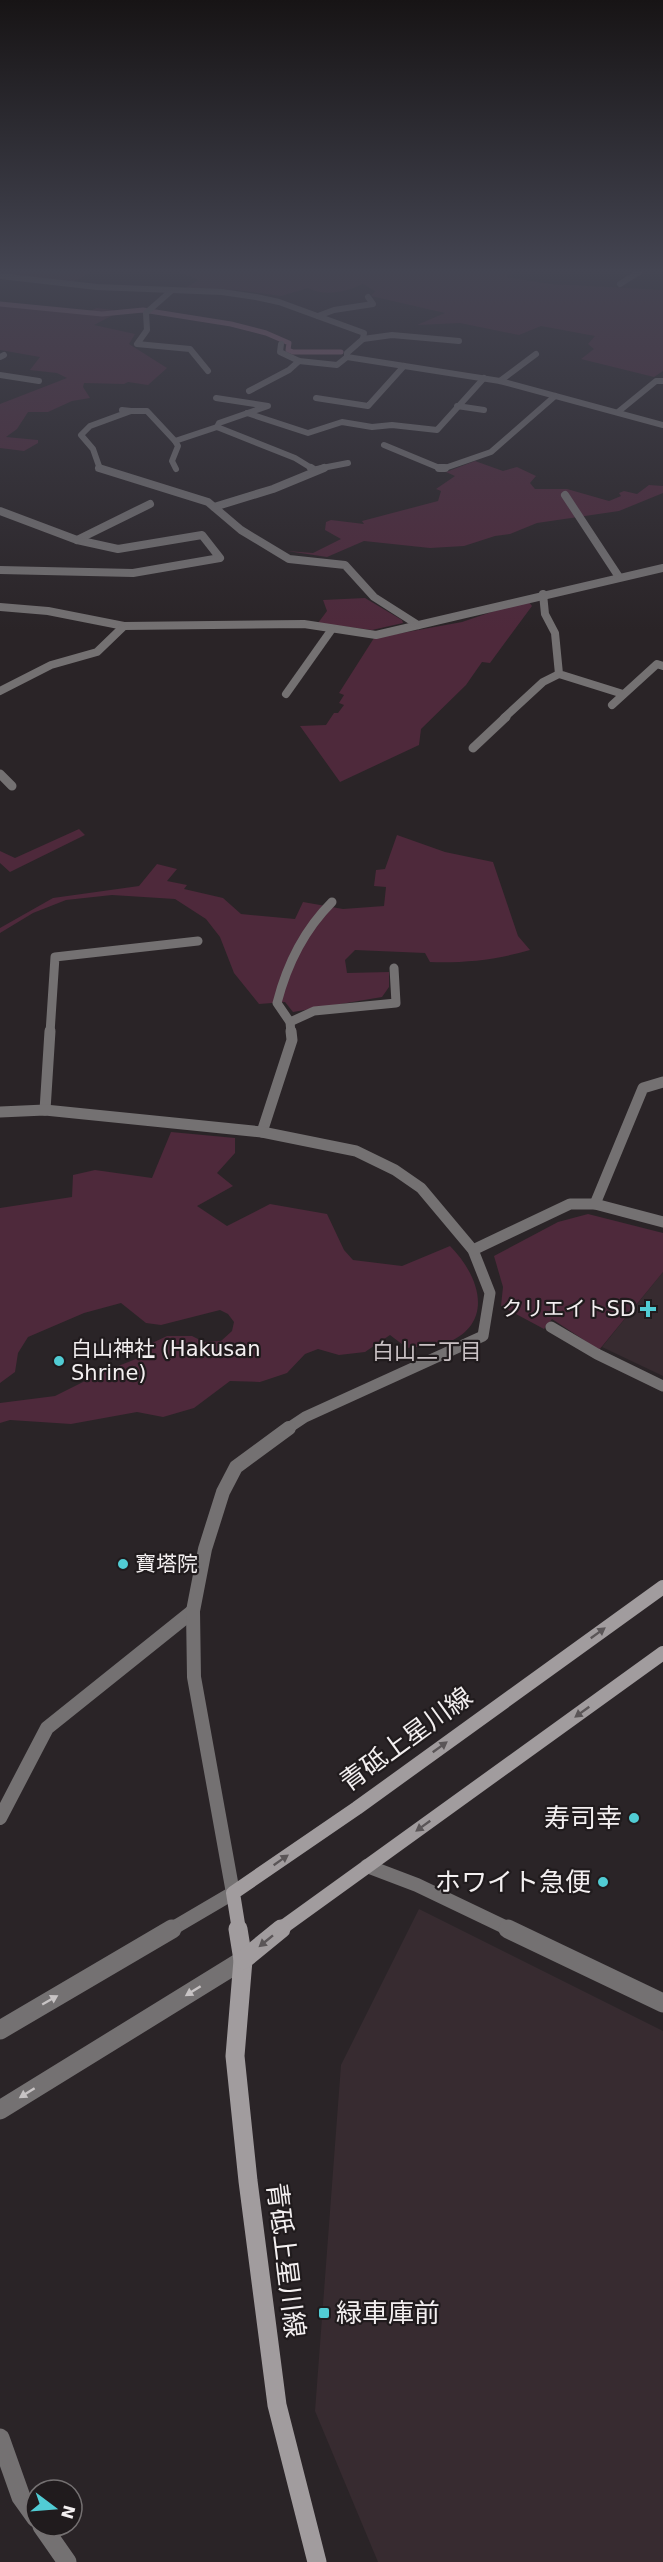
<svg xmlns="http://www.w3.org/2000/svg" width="663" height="2562" font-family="'DejaVu Sans','Noto Sans JP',sans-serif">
<rect width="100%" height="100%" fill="#2a2427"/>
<g fill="#372b30">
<polygon points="663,1272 663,1376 602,1347"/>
<polygon points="419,1909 663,2031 663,2562 378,2562 315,2411 341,2065"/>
</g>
<g fill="#4e293b">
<polygon points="0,272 91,272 71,283 0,275"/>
<path d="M179,272H516L506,277L550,284L663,290V371L654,377L581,359L594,349L588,344L595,336L541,326L519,335L460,323L417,325L445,313L371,296L375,291L363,284C345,292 326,297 308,288L281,296L237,290L183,289L199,280Z"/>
<polygon points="0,305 83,314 97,308 113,310 115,314 94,325 135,334 129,344 167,368 148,385 128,382 124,384 84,383 83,387 90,398 72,401 48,412 28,412 17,429 6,437 38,440 38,443 24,451 0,448 0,404 67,378 57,373 30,370 40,357 0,350"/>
<polygon points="475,461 503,471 517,467 536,476 530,483 535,489 567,489 609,501 621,496 619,493 624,491 637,494 649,485 663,486 663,493 619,511 537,523 510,534 495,536 464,546 430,548 364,541 327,557 287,551 313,553 341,539 325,530 326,522 331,520 364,524 362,521 438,501 441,491 436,489 455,476 446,472"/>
<polygon points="365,598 402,620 403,623 372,630 318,623 327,611 323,600"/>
<polygon points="529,602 532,606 490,663 482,662 466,685 421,729 419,745 340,782 300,726 326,725 334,713 338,713 344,705 339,703 344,695 339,693 374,638 462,622 512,605"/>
<polygon points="79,829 85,835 10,872 0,863 0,851 15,858"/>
<path d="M397,835L445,852L493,862L518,936L530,950C496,960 465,963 430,962L425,953L355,950L345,960L347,973L389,972V987L382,997L293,1012L285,1002L259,1004L234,973L220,937L206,919L175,899L112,895L66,900L33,913L0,933V928L53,898L139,886L157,864L177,869L167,881L187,885L184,889L223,898L241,914L295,919L303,902L343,909L384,906L386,887L374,886L376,870L385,869Z"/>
<path d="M171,1132L235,1138V1153L217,1173L233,1186L197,1206L227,1226L270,1204L327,1214L344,1250L353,1260L402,1266L450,1246C478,1274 496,1321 449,1342C437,1347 420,1346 407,1348L390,1335L365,1352L339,1355L318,1349L305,1354L287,1373L260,1382L230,1381L194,1408L163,1417L137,1412L71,1424L10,1420L0,1423V1403L55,1396L103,1372L141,1357L148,1345L167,1336H192L204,1342L221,1341L232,1331L234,1322L228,1314L220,1310L161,1325L146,1323L121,1303L84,1313L28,1337L18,1353L15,1372L0,1383V1208L72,1197L73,1175L95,1170L152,1178Z"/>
<polygon points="588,1214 663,1233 663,1272 599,1350 552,1319 544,1329 501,1306 503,1287 494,1256 558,1222"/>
</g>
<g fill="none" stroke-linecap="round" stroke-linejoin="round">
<polyline stroke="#92667a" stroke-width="5" points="0,304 102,314 143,310 231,324 266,333 289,343 288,350 293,352 341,352"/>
<g stroke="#747172" stroke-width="6">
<polyline points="620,284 639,272"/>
<polyline points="500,381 536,354"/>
<polyline points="457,406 484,410"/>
<polyline points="618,412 656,381 663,381"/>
</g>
<g stroke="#747172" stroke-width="8">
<polyline points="565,495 619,577"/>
<polyline points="504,718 543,682 559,674"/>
</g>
<g stroke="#747172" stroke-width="9">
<polyline points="473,748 506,717"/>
<polyline points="290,1022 314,1011 396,1003 394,968"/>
<path d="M291,1033L290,1022L277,1003C287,964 303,931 332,902"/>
</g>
<g stroke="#747172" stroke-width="11">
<polyline points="262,1132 292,1040 291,1031"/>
<polyline points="595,1204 643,1088 663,1082"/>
<polyline points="551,1327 597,1354 663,1386"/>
</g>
<g stroke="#747172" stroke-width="6">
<polyline points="0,276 97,287 222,292 256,297 279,302 364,333 363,339 347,353 347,357 500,381 663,425"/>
<polyline points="171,291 146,313 147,330 137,344 190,349 208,371"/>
<polyline points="318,316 334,310 373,304 368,297"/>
<polyline points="363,339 392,335 459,341"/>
<polyline points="281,344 280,352 299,361 337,365 347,357"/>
<polyline points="0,357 4,355"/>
<polyline points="0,375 39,381"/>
<polyline points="249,391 289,370 299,361"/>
<polyline points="216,398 268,406 219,423 217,427"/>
<polyline points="316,398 368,406 404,366"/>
<polyline points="131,411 147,411 175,441 178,446 172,461 176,469"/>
<polyline points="247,413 308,433 342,422 372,427 392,425 437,430 484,378"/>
<polyline points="175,441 217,427 295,458 313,469"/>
<polyline points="384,445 442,469 491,452 555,396"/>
<polyline points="100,469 93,449 81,435 90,426 131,411 122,410"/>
<polyline points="317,469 348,463"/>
</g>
<g stroke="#747172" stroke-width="8">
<polyline points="99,468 208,502 241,530 289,559 345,565 374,597 418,625"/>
<polyline points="311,468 314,470"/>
<polyline points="439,468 445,468"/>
<polyline points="214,507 273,489 324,468"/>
<polyline points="0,511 77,540 118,549 202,535 220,558 133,573 0,570"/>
<polyline points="77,540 150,504"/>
<polyline points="543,594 545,614 555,633 559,674 623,694"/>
<polyline points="0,607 48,611 124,626"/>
<polyline points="0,691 51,665 97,652 124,626 304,624 376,635 663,568"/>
<polyline points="286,694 332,629"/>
<polyline points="612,705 657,664 663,666"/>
</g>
<g stroke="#747172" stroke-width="9">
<polyline points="0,774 12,786"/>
<polyline points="50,1033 55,957 198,941"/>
</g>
<g stroke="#747172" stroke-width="11">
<polyline points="45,1110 50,1031"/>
<polyline points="0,1112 45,1110 262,1132 356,1151 395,1170 421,1188 473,1250 490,1293 483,1336 305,1417 287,1429"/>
<polyline points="473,1250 570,1204 595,1204 663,1222"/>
</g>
<g stroke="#747172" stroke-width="14">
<polyline points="0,1818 47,1728 193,1611"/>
<polyline points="367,1866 417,1885 511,1930"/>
<polyline points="233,1893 194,1677 193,1611 205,1549 223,1492 236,1467 289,1428"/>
</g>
<g stroke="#747172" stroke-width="19">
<polyline points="508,1929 663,2003"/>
<polyline points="0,2438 21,2497 36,2518"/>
<polyline points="42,2526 67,2562"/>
</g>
<polyline stroke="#747172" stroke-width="14" points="170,1930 233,1893"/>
<g stroke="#747172" stroke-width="19">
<polyline points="0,2030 172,1929"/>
<polyline points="0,2110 243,1960"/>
</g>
<g stroke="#a19c9e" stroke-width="14">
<polyline points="239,1930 233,1893 357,1808 663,1587"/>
<polyline points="279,1930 663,1653"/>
</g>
<g stroke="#a19c9e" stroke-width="19">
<polyline points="238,1929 243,1960 235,2056 248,2181 277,2405 317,2562"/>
<polyline points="243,1960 281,1929"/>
</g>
</g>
<defs><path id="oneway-solid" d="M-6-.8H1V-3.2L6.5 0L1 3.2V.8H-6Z" transform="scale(1.5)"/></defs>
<g fill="#5a5557">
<use href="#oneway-solid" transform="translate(598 1633) rotate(-36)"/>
<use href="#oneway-solid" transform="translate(582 1712) rotate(144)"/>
<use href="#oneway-solid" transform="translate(440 1747) rotate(-36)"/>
<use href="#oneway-solid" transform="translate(423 1826) rotate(144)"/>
<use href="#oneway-solid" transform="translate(281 1860) rotate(-35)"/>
<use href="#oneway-solid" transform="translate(266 1941) rotate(141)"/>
</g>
<g fill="#c7c3c4">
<use href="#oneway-solid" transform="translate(193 1991) rotate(148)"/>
<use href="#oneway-solid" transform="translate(50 2000) rotate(-30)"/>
<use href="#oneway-solid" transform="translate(27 2093) rotate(148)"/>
</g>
<linearGradient id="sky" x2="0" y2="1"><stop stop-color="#171415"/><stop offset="0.43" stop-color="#444552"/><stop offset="1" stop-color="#444552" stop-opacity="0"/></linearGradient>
<rect width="663" height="630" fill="url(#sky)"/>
<g fill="#51ccd4" stroke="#201b1d" stroke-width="2">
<path d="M645 1300h6v6h6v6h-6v6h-6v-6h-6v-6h6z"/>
<circle cx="59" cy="1361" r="6"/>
<circle cx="123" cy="1564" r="6"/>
<circle cx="634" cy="1818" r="6"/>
<circle cx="603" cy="1882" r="6"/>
<rect x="318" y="2307" width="12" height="12" rx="3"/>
</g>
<g text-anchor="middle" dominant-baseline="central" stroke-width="4.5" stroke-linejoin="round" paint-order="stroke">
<g font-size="21" fill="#f3eff0" stroke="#201b1d" text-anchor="start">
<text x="636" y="1309" text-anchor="end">クリエイトSD</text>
<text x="71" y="1349">白山神社 (Hakusan<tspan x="71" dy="24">Shrine)</tspan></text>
<text x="135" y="1564">寶塔院</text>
</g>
<g font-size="22" fill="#c9c1c4" stroke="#201b1d">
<text x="427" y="1351">白山二丁目</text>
</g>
<g font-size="26" fill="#f3eff0" stroke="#201b1d">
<text transform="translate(406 1739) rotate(-36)">青砥上星川線</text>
<text transform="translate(286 2260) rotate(83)">青砥上星川線</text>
</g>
<g font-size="26" fill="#f3eff0" stroke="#201b1d" text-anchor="end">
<text x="622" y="1818">寿司幸</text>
<text x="591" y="1882">ホワイト急便</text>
<text x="336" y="2313" text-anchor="start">緑車庫前</text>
</g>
</g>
<g transform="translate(54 2508) rotate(106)"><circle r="28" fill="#201b1d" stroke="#747071" stroke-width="1.5"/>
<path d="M0-4.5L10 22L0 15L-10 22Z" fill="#51ccd4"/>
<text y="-9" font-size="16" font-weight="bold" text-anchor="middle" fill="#f3eff0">N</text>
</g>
</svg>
